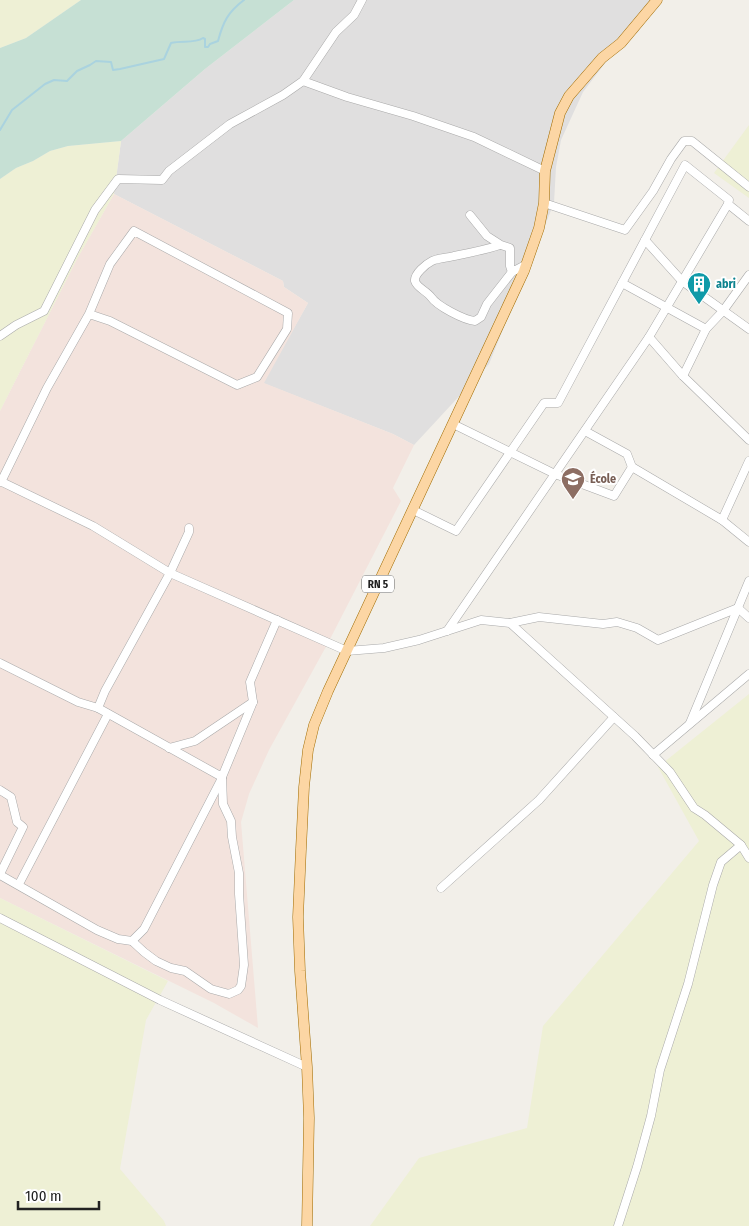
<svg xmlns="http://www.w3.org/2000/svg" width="749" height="1226" font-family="'Fira Sans Condensed',sans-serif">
<rect width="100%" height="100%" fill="#f2efe9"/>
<polygon fill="#e0dfdf" points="294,0 658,0 638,32 606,62 583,92 561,140 556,167 554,203 489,364 414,445 393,434 263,383 308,303 284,287 283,281 114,194 121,141 205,69"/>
<polygon fill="#f3e3dd" points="114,194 283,281 284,287 308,303 264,383 393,434 414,445 393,488 401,501 328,643 269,750 249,794 241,822 258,1028 214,1003 0,898 0,411 77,259"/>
<g fill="#eef0d5">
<polygon points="0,0 81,0 26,38 0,48"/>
<polygon points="749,125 749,198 714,173"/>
<polygon points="121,141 114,194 77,259 0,411 0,179 16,168 33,161 50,151 68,146"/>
<polygon points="749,694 749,1226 370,1226 419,1158 527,1128 543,1026 699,841 658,767"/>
<polygon points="0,898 168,981 146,1020 120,1169 164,1221 166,1226 0,1226"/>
</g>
<polygon fill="#c6e0d4" points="81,0 294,0 205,69 121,141 68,146 50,151 33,161 16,168 0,179 0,48 26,38"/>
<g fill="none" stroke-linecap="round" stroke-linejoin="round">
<path stroke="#aad3df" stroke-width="2" d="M0,130L12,110L45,84L54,80L67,81L77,71L90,65L96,61L111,62L113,70L120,69L164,59L171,43C182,40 194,44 203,38L205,39V47H208L210,44L218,41C223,22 228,12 244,0"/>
<g stroke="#a9a9a9" stroke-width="9">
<g id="minor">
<polyline points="303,81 347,97 413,116 474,137 545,171"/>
<polyline points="544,203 625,230 653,191 671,159 684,141 692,141 749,187"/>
<polyline points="470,215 487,236 501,245 510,248 510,266 512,272 527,264"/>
<polyline points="645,240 682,281 749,329"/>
<path d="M500,245C485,250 469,253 454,256C447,258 438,258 432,261C426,264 414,274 415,281C417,288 427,291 431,297C437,306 464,320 475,321L481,317L487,304L512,272"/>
<polyline points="622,283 706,329"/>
<polyline points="0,336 16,325 44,311 95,210 118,179 162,180 169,171 230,124 283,95 303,81 336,32 354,15 362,0"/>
<polyline points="649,337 683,376 749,440"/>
<polyline points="683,376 706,329 723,311 749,275"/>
<polyline points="453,424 555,474 614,496 632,467"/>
<polyline points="585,431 627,454 632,467 722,520 749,542"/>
<polyline points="0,481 93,526 170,573 347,651 384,648 419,640 481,620 510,623 635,736 670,772 694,808 705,815 741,845 749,858"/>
<polyline points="1,482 47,388 89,314 110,321 237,385 257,377 287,329 288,313 134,231 110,264 89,314"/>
<polyline points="413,510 456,531 544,403 558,403 685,165 729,200 728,204 749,221"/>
<polyline points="722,520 749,461"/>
<polyline points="510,623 539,617 603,624 617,622 637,628 658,640 738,608 749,618"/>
<polyline points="447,631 649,337 728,204"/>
<polyline points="0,663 78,702 98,708 222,777 253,702 250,682 277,620"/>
<polyline points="98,708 105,691 170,573 189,532 189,528"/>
<polyline points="690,723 749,581"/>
<polyline points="169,748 195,741 253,702"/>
<polyline points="653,755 749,674"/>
<polyline points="0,790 11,797 17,822 23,827 0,874"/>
<polyline points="0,875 97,930 118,939 132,941 144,929 222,778"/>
<polyline points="19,884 108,714"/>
<polyline points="441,888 539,800 614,717"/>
<polyline points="0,918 160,1000 307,1067"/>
<polyline points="132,941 144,952 156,961 171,968 185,971 211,989 229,994 238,990 241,986 244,965 239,894 239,873 232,837 231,821 223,804 222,777"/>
<polyline points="618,1226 637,1167 651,1116 660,1070 688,984 713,885 721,862 741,845"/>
</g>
</g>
<g stroke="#a06b00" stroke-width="11">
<polyline id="major" points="307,1226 309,1118 307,1067 300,971 298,917 301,849 304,787 308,750 314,725 328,691 524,271 539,228 544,203 545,171 560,113 569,96 602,58 621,43 657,0"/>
</g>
<use href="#minor" stroke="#fff" stroke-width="8"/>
<use href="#major" stroke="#fcd6a4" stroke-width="10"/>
</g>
<defs>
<g id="building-pin" transform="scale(1.25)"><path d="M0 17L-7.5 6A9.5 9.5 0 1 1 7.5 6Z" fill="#0f9aa8" stroke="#fff"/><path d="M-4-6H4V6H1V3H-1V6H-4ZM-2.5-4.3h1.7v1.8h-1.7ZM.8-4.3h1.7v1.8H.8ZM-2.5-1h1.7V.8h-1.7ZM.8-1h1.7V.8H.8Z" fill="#fff"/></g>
<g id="school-pin" transform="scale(1.25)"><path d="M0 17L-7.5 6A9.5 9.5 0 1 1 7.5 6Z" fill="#8d6e63" stroke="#fff"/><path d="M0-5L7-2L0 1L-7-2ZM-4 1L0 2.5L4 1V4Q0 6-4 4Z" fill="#fff"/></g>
</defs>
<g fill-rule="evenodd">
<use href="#building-pin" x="699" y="284"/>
<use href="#school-pin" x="573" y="479"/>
</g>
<g text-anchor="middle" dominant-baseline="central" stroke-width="4" stroke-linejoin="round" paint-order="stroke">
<rect fill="#fff" stroke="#646464" stroke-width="1" x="362" y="575.5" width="32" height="17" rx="4"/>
<g font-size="11" font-weight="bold" fill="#222">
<text x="378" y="584">RN 5</text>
</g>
<g font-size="12" font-weight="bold" fill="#0d838f" stroke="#fff" text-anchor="start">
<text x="716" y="284">abri</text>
</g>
<g font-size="12" font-weight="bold" fill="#785e54" stroke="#fff" text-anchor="start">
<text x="590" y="479">École</text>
</g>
</g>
<path d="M18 1201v8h81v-8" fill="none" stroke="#222222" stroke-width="2.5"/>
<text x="25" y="1201" font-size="15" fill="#222222" stroke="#ffffff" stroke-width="4" paint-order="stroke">100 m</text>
</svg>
